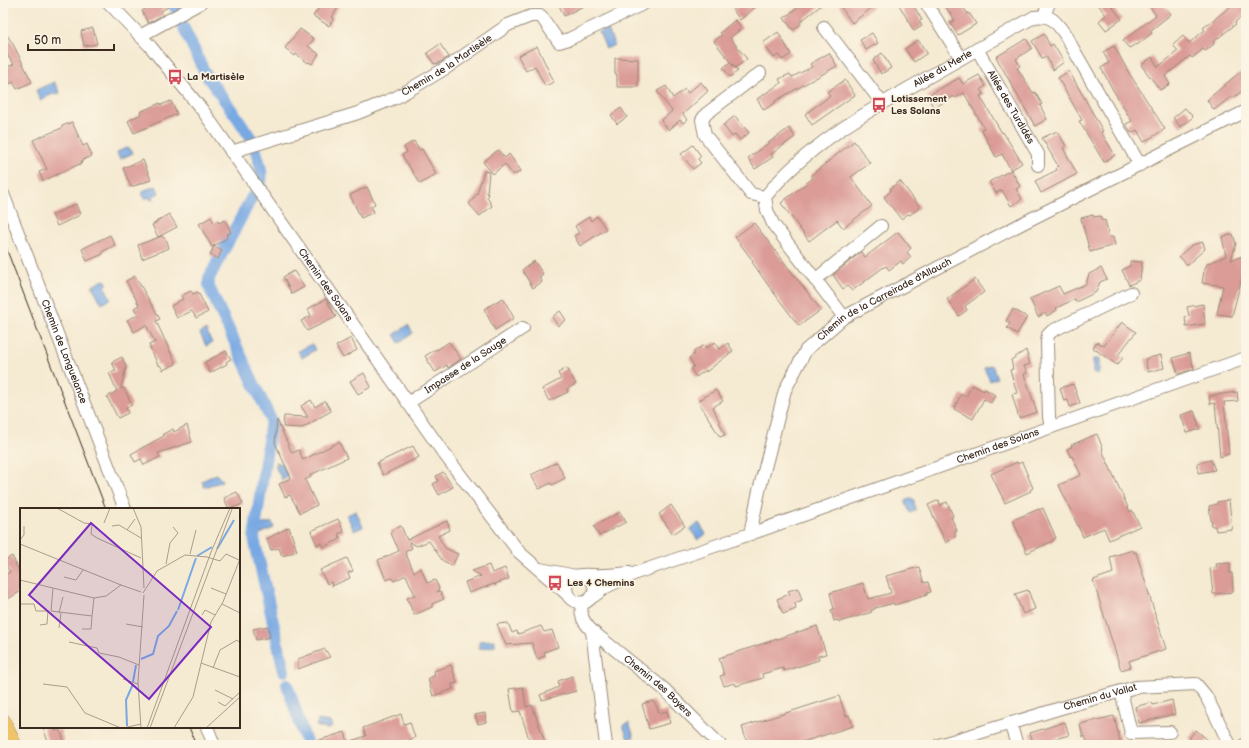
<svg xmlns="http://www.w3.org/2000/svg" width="1249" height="748" font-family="'Balsamiq Sans',sans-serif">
<rect width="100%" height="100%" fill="#fcf5e5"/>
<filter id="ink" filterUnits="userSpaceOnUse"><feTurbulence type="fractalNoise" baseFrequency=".025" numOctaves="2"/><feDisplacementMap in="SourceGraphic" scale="8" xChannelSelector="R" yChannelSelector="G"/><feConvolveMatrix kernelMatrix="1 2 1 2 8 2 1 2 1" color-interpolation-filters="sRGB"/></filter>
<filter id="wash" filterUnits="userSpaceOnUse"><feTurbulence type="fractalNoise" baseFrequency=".012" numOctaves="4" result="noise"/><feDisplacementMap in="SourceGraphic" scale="16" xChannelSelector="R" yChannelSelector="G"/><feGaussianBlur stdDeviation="0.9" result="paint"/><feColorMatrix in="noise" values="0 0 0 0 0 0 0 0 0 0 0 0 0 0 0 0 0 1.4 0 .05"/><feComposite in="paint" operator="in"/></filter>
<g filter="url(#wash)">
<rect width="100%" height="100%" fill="#f5ead2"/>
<g fill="#79a9e3" stroke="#5a6a80">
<polygon points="608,29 614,45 606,49 599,32"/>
<polygon points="54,82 60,93 56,95 53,94 40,100 36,90"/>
<polygon points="126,148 131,150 133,153 120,159 119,158 117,152"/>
<polygon points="156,186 159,193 153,196 154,199 151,200 149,197 144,199 142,191"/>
<polygon points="104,280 107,282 107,285 105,287 111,299 102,304 92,286"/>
<polygon points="408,325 413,333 399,343 394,335"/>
<polygon points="206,330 212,343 206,346 200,333"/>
<polygon points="312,344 315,350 302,358 298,351"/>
<polygon points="1093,359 1099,359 1099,372 1097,375 1093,373"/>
<polygon points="992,365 997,378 990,381 984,368"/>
<polygon points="276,462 278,462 279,464 281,463 288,477 282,480 275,466 277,465"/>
<polygon points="216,474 222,480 221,482 204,487 202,481"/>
<polygon points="912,498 914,500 914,503 916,510 910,513 905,501"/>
<polygon points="356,511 363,527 354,531 347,515"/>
<polygon points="272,522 274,528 260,534 260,525"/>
<polygon points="699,523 706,534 698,540 690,529"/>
<polygon points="495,640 495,646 479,649 479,641"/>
<polygon points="318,720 330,722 332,727 328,729 316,726"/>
<polygon points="629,723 634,737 628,739 623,725"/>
</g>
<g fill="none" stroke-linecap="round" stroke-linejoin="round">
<g stroke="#79a9e3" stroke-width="12">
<polyline points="173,3 176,9"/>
<polyline points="180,20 206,75 239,120 252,140"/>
<path d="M256,151C259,162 264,174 260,185"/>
<polyline points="252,197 209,278 209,287 271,420 254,538 284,671"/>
<polyline points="287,684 307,745"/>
</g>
</g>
<g id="blocks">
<g fill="#db9b97">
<polygon points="157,3 175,3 161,11 163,15 148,23 142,11"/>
<polygon points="323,3 341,3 332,17 334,18 329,26 313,16"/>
<polygon points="558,3 589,3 564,16"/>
<polygon points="743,3 760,3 740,20 733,10"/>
<polygon points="804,3 824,3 800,22 801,24 793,30 784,18"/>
<polygon points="838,3 878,3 852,23"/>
<polygon points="898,3 912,3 922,20 919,21 922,26 914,31"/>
<polygon points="943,3 960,3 968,14 970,14 976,24 958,35 950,23 955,20"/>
<polygon points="1097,3 1109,3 1122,19 1106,30 1099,21 1106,15"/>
<polygon points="1147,3 1162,3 1171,14 1150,31 1152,33 1137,45 1136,44 1129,48 1123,41 1156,15"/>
<polygon points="1235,3 1246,3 1246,13 1235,22 1236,24 1213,42 1214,44 1205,51 1203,49 1192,58 1190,56 1165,76 1170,84 1160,90 1141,65 1152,57 1158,67 1178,51 1173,45 1183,36 1189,43 1205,30 1203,28"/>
<polygon points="735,20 742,28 730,38 747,59 735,68 714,41 722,35 720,33"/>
<polygon points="93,28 97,44 84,46 81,31"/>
<polygon points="3,29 13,44 32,82 17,89 13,82 8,85 3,75 3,69 14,64 3,50"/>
<polygon points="300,29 314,39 308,46 319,54 312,64 309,62 308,63 296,54 295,56 285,48"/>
<polygon points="778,32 791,54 782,60 778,55 774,58 763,43"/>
<polygon points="872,33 878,43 866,50 860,40"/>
<polygon points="1044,34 1050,46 1053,44 1064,62 1053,70 1046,56 1042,58 1032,41"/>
<polygon points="1026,39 1032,48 1016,59 1020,66 1017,68 1033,93 1035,92 1042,104 1040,105 1047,119 1035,126 996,57"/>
<polygon points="918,40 927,53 914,62 905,49"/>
<polygon points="440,44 449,57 437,64 436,63 434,64 427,53"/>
<polygon points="537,46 554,82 545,86 535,66 526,71 518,56"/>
<polygon points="1114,46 1129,73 1165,129 1144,142 1137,130 1131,133 1126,124 1132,121 1113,90 1101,68 1109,63 1103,52"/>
<polygon points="829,53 837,66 775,101 776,102 764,110 757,99 781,83 779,79 790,74 792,77 812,67 810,64"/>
<polygon points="882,53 891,68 881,74 873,60"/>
<polygon points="615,58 638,59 638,87 617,87 617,74 615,74"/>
<polygon points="730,62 738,71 730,77 723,68"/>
<polygon points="1069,71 1103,131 1101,132 1115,155 1104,162 1079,121 1082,120 1058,78"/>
<polygon points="1240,72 1246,80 1246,88 1233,98 1232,96 1214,110 1207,100"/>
<polygon points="979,75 986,86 981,89 984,94 980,96 1002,133 1003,132 1022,163 1011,170 1020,186 1016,189 1022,199 1011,206 1002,190 996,193 989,182 1011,170 1002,154 996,157 981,129 984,128 964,93 955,98 954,96 934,108 927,96 959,78 963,84"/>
<polygon points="845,80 855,95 812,125 805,114 826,99 830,95 827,92"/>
<polygon points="701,82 708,91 683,114 687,120 683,123 680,120 669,130 661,121 672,111 657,91 666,86 673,98 685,89 688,93"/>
<polygon points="171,101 177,114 134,133 128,121 141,114 140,112 160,103 161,105"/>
<polygon points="621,108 627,117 617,124 611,115"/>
<polygon points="1185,108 1193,117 1181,127 1173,118"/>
<polygon points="735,116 749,133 740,140 735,134 732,137 723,125"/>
<polygon points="72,122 83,146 87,144 92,156 81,161 82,163 43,181 39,172 47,169 33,140 62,128 62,126"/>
<polygon points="789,128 795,137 771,154 773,157 755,169 748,158"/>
<polygon points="1057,131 1066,146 1063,148 1077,174 1041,193 1035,181 1057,170 1056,168 1058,166 1042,138"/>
<polygon points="414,141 420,150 422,149 436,174 420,184 402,155 407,152 404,147"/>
<polygon points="854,141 870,163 851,177 872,206 843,228 837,220 809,241 781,203 813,178 811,175"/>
<polygon points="693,145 701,156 698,159 701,163 693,169 681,154"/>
<polygon points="498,150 505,158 509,154 521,171 516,174 512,174 505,164 493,174 483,162"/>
<polygon points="143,160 151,180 131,187 123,168"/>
<polygon points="484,171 489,172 487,193 489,195 487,197 492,206 480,216 469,204 477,194"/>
<polygon points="900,181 920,207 910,215 908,214 901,219 884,197 891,191 890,189"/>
<polygon points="367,187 375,204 371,206 374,212 361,218 350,195"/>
<polygon points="76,204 80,215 57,226 52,215"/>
<polygon points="169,214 177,227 158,237 152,225 157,222 157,221"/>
<polygon points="1093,215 1094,217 1100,216 1102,221 1105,220 1109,237 1113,237 1115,245 1090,252 1081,218"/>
<polygon points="597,216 606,229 580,246 574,236 579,233 575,226 589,217 591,221"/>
<polygon points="211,217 214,223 218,221 219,223 225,220 231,232 226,235 227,238 212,247 199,224"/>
<polygon points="754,223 821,310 799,326 768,285 752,262 753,261 735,237"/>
<polygon points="898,232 911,248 907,252 911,257 903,264 901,261 889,270 886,266 881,269 852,291 847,286 843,289 833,275 861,252 865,257"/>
<polygon points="1233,234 1236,244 1231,260 1246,255 1246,262 1232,316 1217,314 1223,286 1202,283 1204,271 1207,264 1226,256 1222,237"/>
<polygon points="110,235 115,245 102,252 103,254 87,261 82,249"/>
<polygon points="162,236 167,241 169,248 142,259 138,245"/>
<polygon points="1203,242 1205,249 1187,265 1179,256 1192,245"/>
<polygon points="214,246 222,250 218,259 210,255"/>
<polygon points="534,261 543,274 539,277 542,282 533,288 522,270"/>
<polygon points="1130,261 1142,262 1140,280 1129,285 1122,270 1130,266"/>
<polygon points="1101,268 1107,279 1100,282 1096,292 1076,302 1075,299 1056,308 1057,310 1047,316 1045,313 1038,317 1030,299 1059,286 1063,294 1086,284 1089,274"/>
<polygon points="294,271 304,287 292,294 283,277"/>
<polygon points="135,276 160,319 156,321 176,364 163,370 160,365 158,365 149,345 155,342 146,325 134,332 127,320 138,315 134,308 139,305 126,281"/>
<polygon points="975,279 984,292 965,306 967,310 959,316 947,299"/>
<polygon points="191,291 193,294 198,292 208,312 196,318 192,311 177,318 171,306 183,299 181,296"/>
<polygon points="503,298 514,318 495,330 484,309"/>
<polygon points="326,299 336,317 307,331 301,321 311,316 308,309"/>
<polygon points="1203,304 1205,324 1186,327 1185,317 1189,316 1187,307"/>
<polygon points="1013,309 1027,317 1017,334 1007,328 1010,324 1006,321"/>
<polygon points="560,311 566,320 558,326 552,317"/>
<polygon points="1122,322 1136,332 1118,355 1123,358 1117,365 1093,348 1097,342 1104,346"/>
<polygon points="351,338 357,350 343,358 336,346"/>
<polygon points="449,342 461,359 448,368 447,365 435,372 425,356 436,349 437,350"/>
<polygon points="715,342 720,349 728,343 733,351 706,372 706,370 696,377 691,369 694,366 689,358 695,354 693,352 704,345 706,348"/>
<polygon points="1026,350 1030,364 1024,366 1027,373 1024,374 1037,412 1019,418 1012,394 1017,393 1010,370 1013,369 1011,360"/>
<polygon points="226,351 231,359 226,362 227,364 210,373 205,362"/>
<polygon points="1189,353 1194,369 1178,374 1173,358"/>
<polygon points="1161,355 1164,368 1148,372 1145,359"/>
<polygon points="122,357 126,366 121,389 124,388 132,405 126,408 128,413 118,418 107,397 117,391 109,373 116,371 112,362"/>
<polygon points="567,368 576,384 567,389 568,392 549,401 542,389 561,379 558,373"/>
<polygon points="364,373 371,387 358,394 350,381"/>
<polygon points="1073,384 1080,403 1070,407 1068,400 1064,401 1060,388"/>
<polygon points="972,385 984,391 985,389 995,395 991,403 984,399 973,419 954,409 961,394 966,397"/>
<polygon points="716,390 723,401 713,407 725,435 720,437 698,401"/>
<polygon points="1237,392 1238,401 1224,402 1229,454 1220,457 1215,403 1210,404 1209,396"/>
<polygon points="311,400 315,407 325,401 331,411 302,428 283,427 284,416 308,417 301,406"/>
<polygon points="1194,411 1200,429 1187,433 1181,415"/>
<polygon points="277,420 292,453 299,450 303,460 339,442 347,458 310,475 311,477 305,480 317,505 300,513 290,495 285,497 279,484 291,478 275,443"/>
<polygon points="187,425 192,442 158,453 160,457 144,465 141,459 135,462 131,454 164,436 163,434 173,429 174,432"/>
<polygon points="1097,434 1103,449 1102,450 1130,512 1132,510 1140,526 1109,540 1104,528 1083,537 1059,485 1081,475 1072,456 1071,457 1067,449 1072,447 1071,445"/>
<polygon points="413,446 419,457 383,475 377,463"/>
<polygon points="1211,460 1215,470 1198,473 1197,463"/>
<polygon points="557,462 565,478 552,485 551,483 539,489 531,475"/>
<polygon points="1017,462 1018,464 1022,462 1033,488 1030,490 1031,491 1005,503 991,474"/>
<polygon points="443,472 453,487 439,495 433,484 438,481 436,476"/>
<polygon points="237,492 243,504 229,509 224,498"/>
<polygon points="939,500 940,505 947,502 953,516 951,517 957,531 954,533 956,536 946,543 928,505"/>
<polygon points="1229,500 1232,529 1216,531 1215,526 1212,526 1209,506 1217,504 1217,502"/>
<polygon points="671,505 685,526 673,534 659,514"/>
<polygon points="1043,508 1056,538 1053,540 1053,541 1027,553 1013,520 1039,509 1039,510"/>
<polygon points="620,512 626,522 599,536 594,526"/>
<polygon points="338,519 344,532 338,534 341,539 323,547 321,543 317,545 311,531"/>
<polygon points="447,521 450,530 438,536 445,548 458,554 452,566 442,560 429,541 417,546 409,542 412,548 405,552 414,572 421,568 427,583 435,580 439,588 437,592 440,591 444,599 432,604 432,607 414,615 407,598 415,595 406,575 394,581 392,578 386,580 378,560 399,551 390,531 401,526 407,540"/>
<polygon points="289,527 297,551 282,556 279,548 271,550 267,539"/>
<polygon points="1133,550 1134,553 1136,552 1166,649 1129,661 1131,667 1121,670 1093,580 1113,573 1110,557"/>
<polygon points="12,556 21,575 21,591 3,602 3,576 10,572 3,561"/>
<polygon points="347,558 353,571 348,573 350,578 332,586 331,582 327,584 320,570"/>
<polygon points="1230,563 1230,573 1232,573 1233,592 1213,594 1210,568 1217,567 1216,564"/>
<polygon points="489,565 492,573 505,568 509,579 495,584 496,586 494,584 469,593 465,582 481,576 472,571"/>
<polygon points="919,567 924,583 928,582 931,592 927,593 927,595 894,605 894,603 875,608 875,609 871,610 872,612 839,622 838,620 834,621 831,610 834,609 830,593 863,583 868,599 872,598 891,593 886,576"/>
<polygon points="798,588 802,600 795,603 796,609 783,614 777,599 790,594 788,591"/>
<polygon points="1028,590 1035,609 1023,614 1015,594"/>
<polygon points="508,623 512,633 517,631 518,634 541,626 544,632 552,630 558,647 544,652 545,656 537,659 532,643 506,645 497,624"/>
<polygon points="268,626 270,637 256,640 253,629"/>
<polygon points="817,626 826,654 818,656 819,660 784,671 783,668 762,674 763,678 736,686 735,683 724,686 720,676 724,675 719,658"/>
<polygon points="325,649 330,657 298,669 298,659"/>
<polygon points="451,665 457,683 452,684 453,689 433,696 428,679 435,675 434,671"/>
<polygon points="572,676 576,691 542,700 540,695 559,687 558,681"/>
<polygon points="523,687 526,707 532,705 546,745 531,745 520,711 513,712 509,689"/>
<polygon points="839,696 846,716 849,715 853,726 793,745 748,745 742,727"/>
<polygon points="1172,700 1175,714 1139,723 1135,707 1152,702 1153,705"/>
<polygon points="653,701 656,705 659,713 667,711 670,723 649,729 642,704"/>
<polygon points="485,713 486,722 478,724 475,715"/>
<polygon points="401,714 404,724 410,722 415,738 396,745 310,745 310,743 345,732 348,742 366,736 363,728"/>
<polygon points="1114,716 1121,745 1088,745 1085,736 1083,737 1080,724"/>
<polygon points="1065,722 1069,735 1051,740 1052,741 1034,745 1030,733"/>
<polygon points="43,727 54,727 55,731 60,729 65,745 49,745"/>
<polygon points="1196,730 1208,740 1203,745 1197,745 1189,738"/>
</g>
</g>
</g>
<g filter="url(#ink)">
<use href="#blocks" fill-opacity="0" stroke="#988a78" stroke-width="1"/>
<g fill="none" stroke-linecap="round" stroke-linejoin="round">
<g stroke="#988a78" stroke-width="14">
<g id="minor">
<path id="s1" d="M109,3L150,46L203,111L442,451L519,552L567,594"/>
<polyline points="926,3 961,58"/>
<polyline points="1044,16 1049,3"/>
<polyline points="824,27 882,103"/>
<polyline points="140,36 200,3"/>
<path id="s2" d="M977,49L1038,154V165"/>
<polyline points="760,73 706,114 702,120 705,135 751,194 765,197"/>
<path id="s3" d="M231,152L358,113L397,97L446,68L508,25L531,16H541L559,42L569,39L645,3"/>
<path id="s4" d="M3,194L125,509"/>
<polyline points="815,280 881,226"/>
<path id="s5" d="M844,317L773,224L767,210L765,197C807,145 865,113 923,80C960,59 997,38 1034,17C1051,15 1054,19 1064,33L1140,165"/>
<path id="s6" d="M408,403L523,328"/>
<polyline points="1051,427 1049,417 1047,342 1048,335 1052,331 1131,293"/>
<path id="s7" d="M750,534L1246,358"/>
<polyline points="540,569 576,576"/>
<path d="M585,575L593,582C597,591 594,597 586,602C566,606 559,583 575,576C583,573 595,576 604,575C612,575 621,574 629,573"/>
<path id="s8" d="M594,596L606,587L636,573L750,534L759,491L785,390L806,350L844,317L1021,224L1246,111"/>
<path d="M582,603C580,617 583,621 592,631L606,745"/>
<path id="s9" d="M592,631L664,689L720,745"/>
<polyline points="1121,691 1131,733 1170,732"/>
<polyline points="1010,723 1017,745"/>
<polyline points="207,727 214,745"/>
<path id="s10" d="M939,745L1061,708L1136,687L1196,684L1206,696L1230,745"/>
<polyline points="1244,745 1246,744"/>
</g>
</g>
<g stroke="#988a78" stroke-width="16">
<polyline id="major" points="3,721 14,745"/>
</g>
<use href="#minor" stroke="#fff" stroke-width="12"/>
<use href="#major" stroke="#efc469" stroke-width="15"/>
<g stroke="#3b2a1e" stroke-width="1">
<polyline points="3,240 106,509"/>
<polyline points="189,727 196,745"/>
</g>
</g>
</g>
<defs>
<g id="bus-bare" transform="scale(1.2)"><path d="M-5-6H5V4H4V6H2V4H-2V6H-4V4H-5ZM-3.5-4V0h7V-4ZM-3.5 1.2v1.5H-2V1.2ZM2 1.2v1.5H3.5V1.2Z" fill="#d1495b" stroke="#fcf5e5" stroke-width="2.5" paint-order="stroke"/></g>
</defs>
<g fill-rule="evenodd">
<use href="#bus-bare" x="175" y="77"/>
<use href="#bus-bare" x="879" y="105"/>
<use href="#bus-bare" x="555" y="583"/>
</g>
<g text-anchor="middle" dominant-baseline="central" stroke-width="3.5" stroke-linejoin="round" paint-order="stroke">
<g font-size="10" fill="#3b2a1e" stroke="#fcf5e5">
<text stroke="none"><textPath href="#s3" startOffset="234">Chemin de la Martisèle</textPath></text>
<text stroke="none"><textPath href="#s5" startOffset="366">Allée du Merle</textPath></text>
<text stroke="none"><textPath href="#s2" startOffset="67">Allée des Turdidés</textPath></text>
<text stroke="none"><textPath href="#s1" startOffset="356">Chemin des Solans</textPath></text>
<text stroke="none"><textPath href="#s8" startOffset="456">Chemin de la Carreirade d'Allauch</textPath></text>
<text stroke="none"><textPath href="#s4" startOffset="169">Chemin de Longuelance</textPath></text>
<text stroke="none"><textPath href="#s6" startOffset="69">Impasse de la Sauge</textPath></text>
<text stroke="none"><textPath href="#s7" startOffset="263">Chemin des Solans</textPath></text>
<text stroke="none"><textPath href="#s9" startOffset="86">Chemin des Boyers</textPath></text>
<text stroke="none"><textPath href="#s10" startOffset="168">Chemin du Vallat</textPath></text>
</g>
<g font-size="10" font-weight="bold" fill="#3b2a1e" stroke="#fcf5e5" text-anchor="start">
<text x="187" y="77">La Martisèle</text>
<text x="891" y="99">Lotissement<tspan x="891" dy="12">Les Solans</tspan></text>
<text x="567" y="583">Les 4 Chemins</text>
</g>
</g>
<g transform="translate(20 508)">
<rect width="220" height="220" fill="#f5ead2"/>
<path fill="none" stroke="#79a9e3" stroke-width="2" d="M197,41L214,12M177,48L192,39M158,102L176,50M121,151L133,146L138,128L149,118L157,103M113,174L116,157M107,218L106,192L113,176"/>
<path fill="none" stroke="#ab9d8a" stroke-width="1" d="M37,0L64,15L72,16L71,26L77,30L121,50M113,0L121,19L124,80M84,15L90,0M92,18L99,17L121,30M107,22L115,11M0,32L4,27V18M0,36L101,77M170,46L176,22M146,56L150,35L158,25L153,19M44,69L56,72L63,62M0,72L74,90L86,88L101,77L121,84M33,80L31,103L72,108L74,90M191,80L206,86M123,85L137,63L165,47L187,49L200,53L206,46L219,52M0,96H14L16,103H29M202,96L220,105M39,105L43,89M182,107L185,102L195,107M106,116L123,119M20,117L27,116L28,103M39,120L41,105M62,121H71L72,108M49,134L77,140L79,145L99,149L119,157M181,155L220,169M193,160L200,142L217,132L220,135M103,171L118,176M23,176L47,179L65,205L101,220M195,182L213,191M198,194L205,198L220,184M103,220L121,216M121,220L118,174L124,87M127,220L191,44L210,0M130,220L212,1M154,220L173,189L191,114L203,94L220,51M186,220L220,189"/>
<path fill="#7b2cbf" fill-opacity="0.15" stroke="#7b2cbf" stroke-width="2" d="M71,15L191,119L129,191L9,87Z"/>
<rect width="220" height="220" fill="none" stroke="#3b2a1e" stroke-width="2"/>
</g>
<rect width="1249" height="748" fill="none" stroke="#fcf5e5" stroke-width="16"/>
<path d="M28 44v6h86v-6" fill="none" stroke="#3b2a1e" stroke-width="2"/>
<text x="34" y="44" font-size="12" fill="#3b2a1e" stroke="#fcf5e5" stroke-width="3" paint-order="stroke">50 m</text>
</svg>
